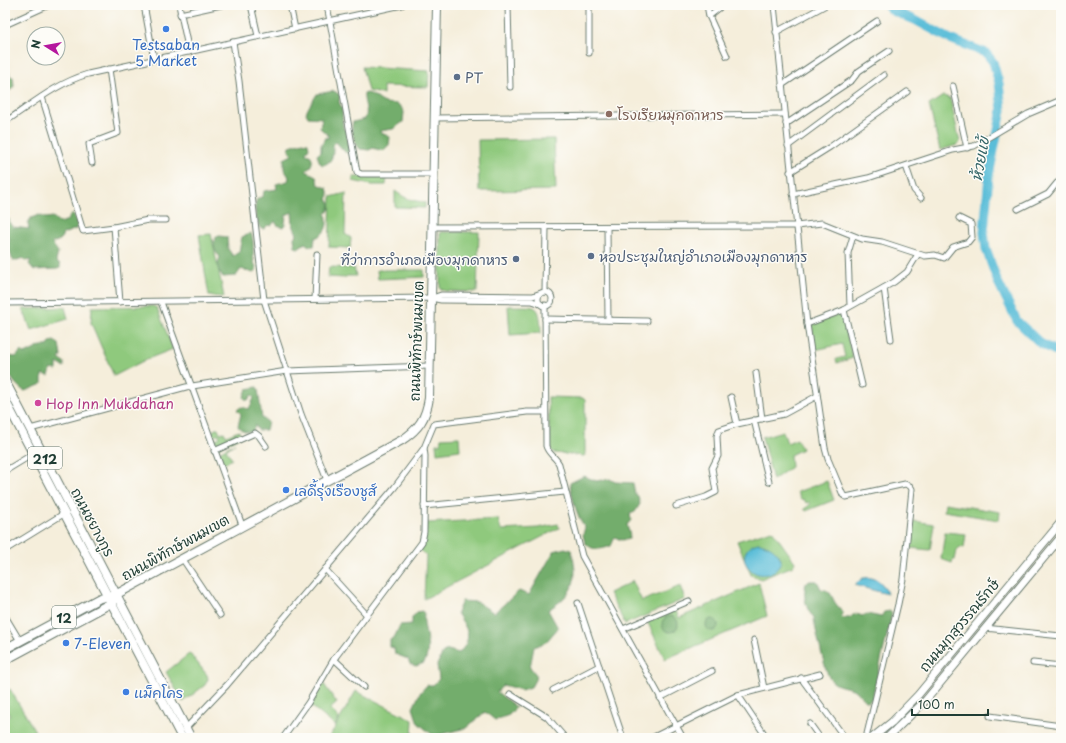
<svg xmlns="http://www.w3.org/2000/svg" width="1066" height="743" font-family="'Playpen Sans','Playpen Sans Thai',sans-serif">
<rect width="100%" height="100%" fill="#fdfcf7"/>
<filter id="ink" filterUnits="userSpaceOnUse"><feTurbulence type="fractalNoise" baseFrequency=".025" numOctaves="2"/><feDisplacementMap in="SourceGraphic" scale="8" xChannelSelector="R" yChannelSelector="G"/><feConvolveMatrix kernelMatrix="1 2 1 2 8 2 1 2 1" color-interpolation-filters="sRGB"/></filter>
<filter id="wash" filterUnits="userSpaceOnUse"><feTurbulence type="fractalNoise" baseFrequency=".012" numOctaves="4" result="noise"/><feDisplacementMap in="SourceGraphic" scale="16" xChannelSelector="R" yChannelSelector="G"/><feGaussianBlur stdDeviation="0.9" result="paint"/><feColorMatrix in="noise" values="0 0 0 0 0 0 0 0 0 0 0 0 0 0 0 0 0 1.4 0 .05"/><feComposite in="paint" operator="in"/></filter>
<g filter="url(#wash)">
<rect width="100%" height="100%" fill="#f5eedb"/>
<g fill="#8fc97d" stroke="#578358">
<polygon points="362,67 429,71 428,87 383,86 383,94 368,91"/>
<polygon points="943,96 950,98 960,142 957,145 940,150 929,105"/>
<polygon points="554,139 556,190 479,191 478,140"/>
<polygon points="353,177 387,177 386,185 371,185 353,181"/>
<path d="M395,191C406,199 412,201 425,202V208L395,207Z"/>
<polygon points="346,193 345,234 351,238 350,248 329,247 331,197"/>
<polygon points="440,232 479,232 477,292 446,291 440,289"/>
<polygon points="211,234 224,297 209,296 199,235"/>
<polygon points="329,267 354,268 356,276 347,276 345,278 328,277"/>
<polygon points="377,270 424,270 424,277 378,279"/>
<polygon points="153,306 157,308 173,349 145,360 114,376 91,323 92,307"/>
<path d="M508,306C537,307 540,301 541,333L510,335Z"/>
<polygon points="65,307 68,319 31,330 23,309"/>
<polygon points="841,313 853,358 837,363 836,359 845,357 842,344 815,350 812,325"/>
<polygon points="548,397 583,398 585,400 585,455 584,456 554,453 550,449"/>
<polygon points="218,428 220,433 224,432 226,436 239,431 241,436 218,448 215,440 220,437 219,434 213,436 212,431"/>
<polygon points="783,431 787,443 797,439 802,449 790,455 791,467 773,480 762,437"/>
<polygon points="459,437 460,450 437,453 436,444 440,444 441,438"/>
<polygon points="235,443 226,450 232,459 224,464 219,452"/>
<polygon points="827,481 834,500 806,511 804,509 810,505 809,502 806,503 804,499 801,500 797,492"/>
<polygon points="945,503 1000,512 999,520 944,511"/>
<polygon points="498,519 501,530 538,528 558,524 559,528 424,599 426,556 420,550 424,543 426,523"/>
<polygon points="913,521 934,524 930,550 910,548"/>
<polygon points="772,530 795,562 793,566 761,579 751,575 737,541"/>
<polygon points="945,532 966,534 964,548 960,547 957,550 955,560 953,560 952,563 941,559"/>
<polygon points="632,580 642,601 680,586 685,599 625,624 609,593 630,583"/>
<polygon points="759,583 767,616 665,659 647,621 675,609 679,618"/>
<polygon points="189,654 192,656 207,675 208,679 205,685 183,702 166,672"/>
<polygon points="323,683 337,703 330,709 339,718 335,726 310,705"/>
<polygon points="10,689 35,731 20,738 5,738 5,718 10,715 5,707 5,692"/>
<polygon points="356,691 413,720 412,738 329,738"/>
</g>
<g fill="#73ad6c" stroke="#497550">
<polygon points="5,68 9,72 10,76 13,77 14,86 11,90 7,91 5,94"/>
<path d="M334,91L340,95L339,102L342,108L343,127L347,133L349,151L346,153L336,142L333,144C333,153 334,162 323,165L320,163L317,155L321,152V145L325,138H328V135L320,128L322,118L308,117L306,113C309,105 313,101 317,94Z"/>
<path d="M367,93C374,94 377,99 383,102C392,106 397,99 404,112L403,122L393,129L380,131V132L390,137L389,145L383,151L373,148L369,150L360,149C354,144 350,129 353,122L365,119C369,110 363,103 364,94Z"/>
<path d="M303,142L308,143L309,148L305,153L311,156C314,163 311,166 306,171L316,176L318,184L327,188L329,195L327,199L330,204L329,210L326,214C329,225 326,234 315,238L314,246H309L305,243L298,248L295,247L294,237L297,234L293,225L292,212L286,215L285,224L283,227L277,225L275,221L271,226L268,225L264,229L260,228C256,219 253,207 257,199L263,196L264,191L277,189L276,184L288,181L289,177L284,169V159L292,155L289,151L290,146Z"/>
<path d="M39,215L46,218L53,217L60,223L68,220L70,215H74C76,219 78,224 76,229L63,234L60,240L52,243L58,253L56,261L60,264V268L57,269L34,270L29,264L31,260L25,261L23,258L14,261L12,259L8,243L10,239L5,235V217L9,219L10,224L13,227L29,229L28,223L31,218Z"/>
<path d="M251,233C255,243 252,252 254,262C255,266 257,266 256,271L253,273L241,269L236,276L223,277C217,271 217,264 220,257C214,251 213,246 215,238L219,236L227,237L228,249L233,256L239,252L242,237Z"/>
<path d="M54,341L59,344L61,356L59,359L64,362V367L57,363V370L51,369L49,376L42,374V384L25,391C15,387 5,370 5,359L9,356L16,357L21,351L25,354L41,346H48L50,342Z"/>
<path d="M257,387L258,389L262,418L268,422L266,430H258L255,425L253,431C247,432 241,431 238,426L241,414L237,410L241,407L249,409L254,398L251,395L248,400H246L244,397L247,389Z"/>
<path d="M584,476L596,481L610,479L615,482L633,483L635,494L638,496L640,504L635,512L630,514L631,520L627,525L630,536L629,539L621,540L615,537L611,546C600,550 593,551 585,543L583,535L585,527C577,519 571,493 570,483Z"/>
<path d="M565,548L571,550C580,579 574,594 548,610L558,628L546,642L534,647L530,667L537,676L531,687L521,690L503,685L497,692L516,707L509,715L495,720L485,712L466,728L434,736L418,723L413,708L420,693L427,685H433L439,679L437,665L443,652L448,650L459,653C474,637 467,629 457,613L462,601L477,602L494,613L519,591L529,595L554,551Z"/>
<path d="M810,581H817L821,589C832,590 831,597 836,604C838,607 841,609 843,612L841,616L843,618H850C853,614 856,613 862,616L867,614L881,617L884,612L890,611L892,614L872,699L868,702C863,700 860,693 855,690C846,686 836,687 830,679C826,674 813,621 814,617C805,611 803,593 806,583Z"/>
<path d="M422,611L424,613C422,630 433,646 424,663L416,666L410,664L408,659L395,654L394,648L390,647V640L395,636L400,625L412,624V618L417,612Z"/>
<circle cx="670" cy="624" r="8"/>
<circle cx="712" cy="625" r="6"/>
</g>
<g fill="#5abdd8" stroke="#3c7d86">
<path d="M759,543C770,545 776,550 781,559C781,573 762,579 752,571C739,561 744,545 759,543Z"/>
<path d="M863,578C875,576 884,582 887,594L854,585Z"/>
</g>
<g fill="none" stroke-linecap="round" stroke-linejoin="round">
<polyline stroke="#5abdd8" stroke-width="9" points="887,5 893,11 915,20 950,39 986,53 993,62 999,83 1002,110 989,175 984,232 986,249 997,280 1017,321 1040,343 1061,354"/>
</g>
</g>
<g filter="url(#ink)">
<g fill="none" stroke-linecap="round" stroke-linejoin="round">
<g stroke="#6a7b6e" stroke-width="7">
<g id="minor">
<polyline points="144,5 154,59"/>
<polyline points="179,5 189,52"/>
<polyline points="251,5 258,36"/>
<polyline points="290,5 295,29"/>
<polyline points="327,5 357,172 361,174 434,174"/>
<polyline points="508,5 510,87"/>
<polyline points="589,5 589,53"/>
<polyline points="707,5 709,16 727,56"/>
<polyline points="774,5 807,324 825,448 828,459 843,495 846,497 905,484 910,486 912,489 903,579 898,604 866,738"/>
<polyline points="180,14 221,5"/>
<polyline points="709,16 723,5"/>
<polyline points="5,25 49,5"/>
<polyline points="776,32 826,5"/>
<polyline points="233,42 239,81 264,300 301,414 327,480"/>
<polyline points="782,85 877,21"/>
<polyline points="953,86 967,148"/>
<polyline points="42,97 83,231 114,227"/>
<polyline points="435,118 785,114"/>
<path d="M5,122C32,104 57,83 88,74L402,5"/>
<polyline points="786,124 852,80 859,71 889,51"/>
<polyline points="788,146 884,75"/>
<polyline points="92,163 89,144 118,133 109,69"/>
<polyline points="906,166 914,190 921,198"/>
<polyline points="790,172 830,147 907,92"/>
<polyline points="793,194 868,178 953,150 974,146 1028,114 1061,100"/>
<polyline points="1018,209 1048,194 1057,183 1061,181"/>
<polyline points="432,227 796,226 822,223 862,239 882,242 925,256 935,255 944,258 953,247 968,242 972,237 971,224 959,218"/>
<polyline points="607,227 608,320"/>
<polyline points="884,288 891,339"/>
<polyline points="545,292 546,227"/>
<circle cx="545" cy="299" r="7"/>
<polyline points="432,298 441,295 533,296 541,293"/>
<polyline points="315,299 317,254"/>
<polyline points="120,302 114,227 148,220 166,220"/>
<polyline points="161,302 242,525"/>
<polyline points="5,303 431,298 441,300 532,301 541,304"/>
<path d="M545,305L546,446C548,454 556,457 559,464L582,556L683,738"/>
<polyline points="850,306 848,253 853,236"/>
<polyline points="844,310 862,385"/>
<polyline points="545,319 647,321"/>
<polyline points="807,324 844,310 894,282 907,272 918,254"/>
<polyline points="756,373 762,419"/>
<polyline points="731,397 737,424"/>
<polyline points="754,420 769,482"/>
<polyline points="30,429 186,387 287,371 429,366"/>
<polyline points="214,451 255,433 259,436 266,446"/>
<polyline points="5,471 33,454"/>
<polyline points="424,506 565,492"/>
<polyline points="676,506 706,497 716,492 712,468 718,456 717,436 719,430 737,424 784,414 817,396"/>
<polyline points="5,550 65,513"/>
<polyline points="182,558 220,615"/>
<polyline points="325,569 366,614"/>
<polyline points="578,603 623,738"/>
<polyline points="5,616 20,641"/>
<polyline points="985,628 1061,636"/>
<polyline points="623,629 689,601"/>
<polyline points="754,640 764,688"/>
<polyline points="334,659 364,687"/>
<polyline points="1033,663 1061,666"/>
<polyline points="801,678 845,738"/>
<polyline points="553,690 599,666"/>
<polyline points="510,694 547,717 565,738"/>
<polyline points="738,695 767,738"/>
<polyline points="660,698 712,671"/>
<polyline points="990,716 1061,726"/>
<polyline points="810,724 820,738"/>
<polyline points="186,728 227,685 394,488 424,448 434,424 527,412 545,412"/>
<polyline points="283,738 308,703 334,659 422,542 424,532 425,456 424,448"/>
<polyline points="652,738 738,695 820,674"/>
</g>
</g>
<g stroke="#6a7b6e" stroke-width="9">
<g id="secondary">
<polyline points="872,738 892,722 918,695 1061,522"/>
<polyline points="887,738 926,700 1061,537"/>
</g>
</g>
<g stroke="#6a7b6e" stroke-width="10">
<g id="primary">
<polyline points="5,381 191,738"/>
<polyline points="5,400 182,738"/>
<path d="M5,649L100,598L117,594L402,440C419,429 426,418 429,398L437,5"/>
<polyline points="5,660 111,603 114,599"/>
</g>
</g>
<use href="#minor" stroke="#fff" stroke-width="5"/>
<use href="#secondary" stroke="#fff" stroke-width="7"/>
<use href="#primary" stroke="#fff" stroke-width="8"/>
</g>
</g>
<g fill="#3f7fe0" stroke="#fdfcf7" stroke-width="1.5">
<circle cx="166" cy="29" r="4"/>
<circle cx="286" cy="490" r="4"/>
<circle cx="66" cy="643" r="4"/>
<circle cx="126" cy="692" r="4"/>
</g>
<g fill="#5c6f8a" stroke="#fdfcf7" stroke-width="1.5">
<circle cx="457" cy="77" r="4"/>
<circle cx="591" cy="256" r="4"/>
<circle cx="516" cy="259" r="4"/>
</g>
<circle fill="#8d6e63" stroke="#fdfcf7" stroke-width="1.5" cx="609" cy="114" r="4"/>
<circle fill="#d1479c" stroke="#fdfcf7" stroke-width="1.5" cx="38" cy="403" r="4"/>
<g text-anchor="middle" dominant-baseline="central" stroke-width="3" stroke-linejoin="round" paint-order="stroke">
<g fill="#fdfcf7" stroke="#62766e" stroke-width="1">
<rect x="28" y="447" width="34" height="22" rx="3"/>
<rect x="52" y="606" width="24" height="22" rx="3"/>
</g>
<g font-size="13" font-weight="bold" fill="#1f3d34">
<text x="45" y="458">212</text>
<text x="64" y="617">12</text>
</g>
<g font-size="14" fill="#366cbe" stroke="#fdfcf7" text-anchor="start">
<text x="166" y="44" text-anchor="middle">Testsaban<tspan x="166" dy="16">5 Market</tspan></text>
<text x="294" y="490">เลดี้รุ่งเรืองชูส์</text>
<text x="74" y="643">7-Eleven</text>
<text x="134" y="692">แม็คโคร</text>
</g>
<g font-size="14" fill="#4e5e75" stroke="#fdfcf7" text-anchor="start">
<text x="465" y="77">PT</text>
<text x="599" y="256">หอประชุมใหญ่อำเภอเมืองมุกดาหาร</text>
<text x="508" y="259" text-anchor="end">ที่ว่าการอำเภอเมืองมุกดาหาร</text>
</g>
<g font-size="14" fill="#785e54" stroke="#fdfcf7" text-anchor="start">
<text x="617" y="114">โรงเรียนมุกดาหาร</text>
</g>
<g font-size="14" fill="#1f3d34" stroke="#fdfcf7">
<text transform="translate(416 341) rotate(-88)">ถนนพิทักษ์พนมเขต</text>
<text transform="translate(93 522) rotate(62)">ถนนชยางกูร</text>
<text transform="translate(175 547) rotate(-29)">ถนนพิทักษ์พนมเขต</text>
<text transform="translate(959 625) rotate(-50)">ถนนมุกสุวรรณรักษ์</text>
</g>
<g font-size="14" fill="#b23c85" stroke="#fdfcf7" text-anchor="start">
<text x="46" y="403">Hop Inn Mukdahan</text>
</g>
<g font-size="15" font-style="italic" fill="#316365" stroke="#fdfcf7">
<text transform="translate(979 159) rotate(-80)">ห้วยแข้</text>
</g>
</g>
<rect width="1066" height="743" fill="none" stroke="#fdfcf7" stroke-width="20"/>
<g transform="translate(46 46) rotate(281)"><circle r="19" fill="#fdfcf7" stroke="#a4b0a9"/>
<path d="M0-3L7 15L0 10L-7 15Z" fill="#b5179e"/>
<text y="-6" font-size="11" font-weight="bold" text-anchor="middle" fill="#1f3d34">N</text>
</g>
<path d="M912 709v6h76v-6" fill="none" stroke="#1f3d34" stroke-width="2"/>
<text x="918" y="709" font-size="12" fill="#1f3d34" stroke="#fdfcf7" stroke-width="3" paint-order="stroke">100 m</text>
</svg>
